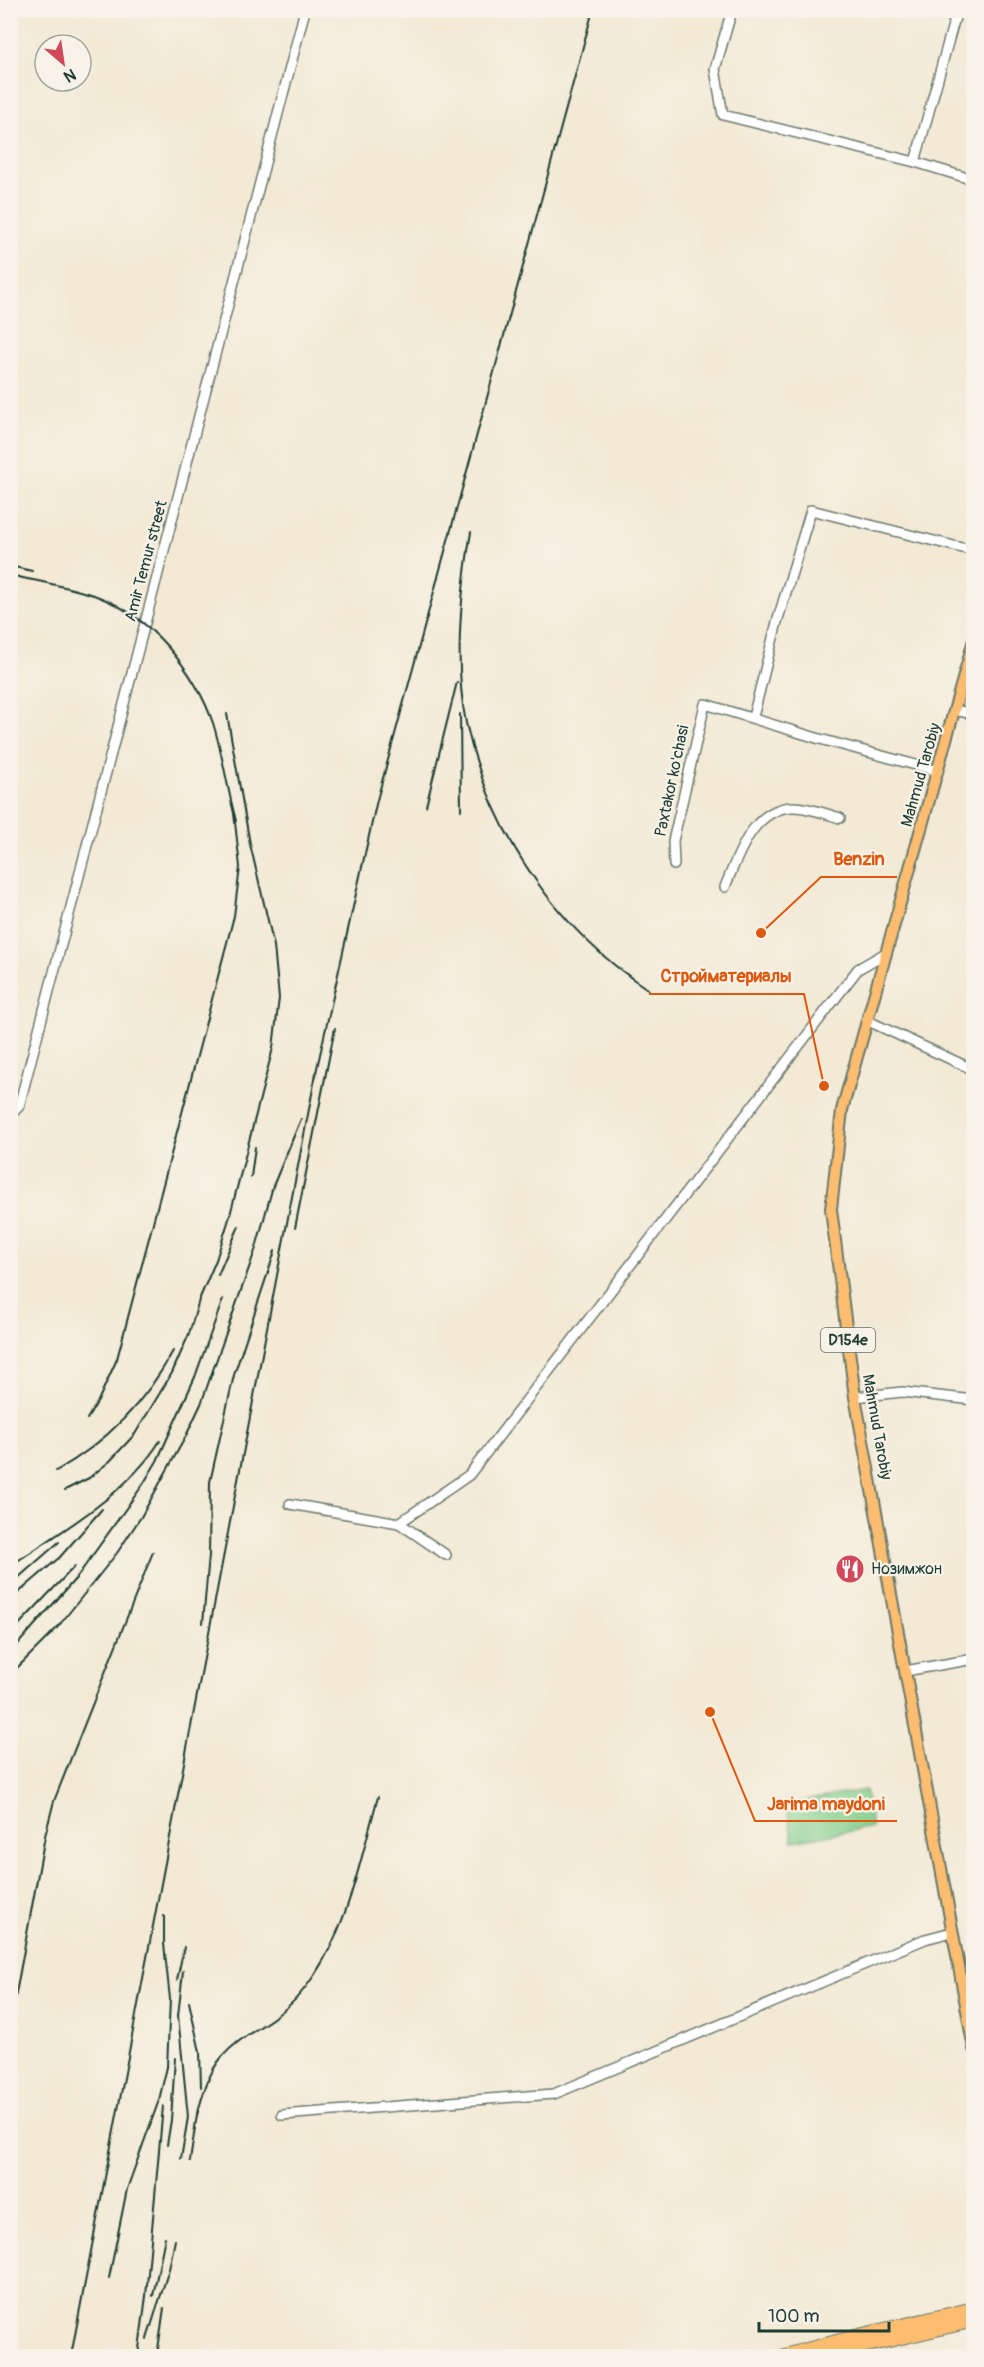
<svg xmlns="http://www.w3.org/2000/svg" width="984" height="2367" font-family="Pangolin,sans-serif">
<rect width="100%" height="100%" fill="#f7f3e8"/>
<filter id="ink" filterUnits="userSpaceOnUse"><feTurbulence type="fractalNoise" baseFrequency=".0167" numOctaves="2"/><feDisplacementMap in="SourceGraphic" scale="12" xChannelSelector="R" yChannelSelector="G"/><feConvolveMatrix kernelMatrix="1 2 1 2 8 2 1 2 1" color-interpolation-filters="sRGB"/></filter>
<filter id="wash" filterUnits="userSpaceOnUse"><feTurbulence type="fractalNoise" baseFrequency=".008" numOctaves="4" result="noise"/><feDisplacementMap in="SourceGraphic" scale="24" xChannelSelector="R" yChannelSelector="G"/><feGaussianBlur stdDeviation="1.35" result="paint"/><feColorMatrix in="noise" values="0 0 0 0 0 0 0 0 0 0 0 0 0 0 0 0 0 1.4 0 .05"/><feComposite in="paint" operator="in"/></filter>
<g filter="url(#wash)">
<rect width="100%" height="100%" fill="#f3e9d4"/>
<polygon fill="#84cf8d" stroke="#528660" stroke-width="1.5" points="865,1790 872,1827 793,1841 786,1804"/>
</g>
<g filter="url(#ink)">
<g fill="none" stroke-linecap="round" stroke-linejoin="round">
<g stroke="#69796c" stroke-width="12">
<g id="minor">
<polyline points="732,10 715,69 723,115 915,162 974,180"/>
<polyline points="915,162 957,10"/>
<polyline points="954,710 974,714"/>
<polyline points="753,717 777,622 811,510 974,551"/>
<polyline points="674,865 673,841 705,704 820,739 938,771"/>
<path d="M725,887C738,856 753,807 794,807C808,807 826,814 840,818"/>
<polyline points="866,1020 974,1070"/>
<polyline points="10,1116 19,1106 305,10"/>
<polyline points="855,1397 902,1392 974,1400"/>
<polyline points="290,1504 399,1523 469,1475 858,969 884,954"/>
<polyline points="399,1523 446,1555"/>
<polyline points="905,1671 974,1659"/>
<polyline points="282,2115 554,2094 925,1939 952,1932"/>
</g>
</g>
<g stroke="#69796c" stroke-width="14">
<polyline id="major" points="974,640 842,1110 831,1209 855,1397 974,2049"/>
</g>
<g stroke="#69796c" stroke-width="16">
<g id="highway">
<polyline points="785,2356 859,2336 974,2309"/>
<polyline points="820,2356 974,2320"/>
</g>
</g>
<use href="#minor" stroke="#fff" stroke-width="9"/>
<use href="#major" stroke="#fcbd6f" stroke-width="10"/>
<use href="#highway" stroke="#fcbd6f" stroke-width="14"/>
<g stroke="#1f3d34" stroke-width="2">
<path d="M471,532C461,591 454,664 466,723C490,831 556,930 649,990"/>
<polyline points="10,566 32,571"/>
<path d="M10,575C40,582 71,587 99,597C151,617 195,671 213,723C223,755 227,788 236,821"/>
<polyline points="460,714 461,810"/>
<polyline points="426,806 457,682"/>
<polyline points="251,1177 255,1147"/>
<polyline points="295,1228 335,1028"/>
<polyline points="218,1275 239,1226"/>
<polyline points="87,1419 98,1401 117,1359 234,916 240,867 234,813"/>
<path d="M56,1471C107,1442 145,1403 173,1351"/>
<polyline points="65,1490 89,1478 110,1461 135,1434 172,1373 189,1334 199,1300 216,1260 229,1219 273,1048 279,998 274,946 250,844 227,714"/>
<path d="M10,1566C63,1530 125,1496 160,1441"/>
<polyline points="10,1585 59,1542"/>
<polyline points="10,1600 60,1557 102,1509"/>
<polyline points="203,1623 209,1555 210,1482 234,1375 275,1251"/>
<polyline points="10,1634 75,1566"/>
<polyline points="10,1653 77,1577 142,1486 157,1461 195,1377 223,1299"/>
<polyline points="10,1675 57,1628 117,1553 141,1517 186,1436 201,1404 256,1248 273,1186 301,1119"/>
<polyline points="177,1980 184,1947"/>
<polyline points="189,2002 200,2052 201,2087"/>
<polyline points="178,2015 188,2117 181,2159"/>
<polyline points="178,2016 183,1971"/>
<polyline points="10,2026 45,1836 54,1801 153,1552"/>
<path d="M197,2115C203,2095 208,2073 222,2057C238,2038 261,2028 280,2013C291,2005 300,1995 308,1984C348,1930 360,1860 378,1797"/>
<polyline points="167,2145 171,2120 175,2058"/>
<polyline points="190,2161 198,2108"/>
<polyline points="109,2278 127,2189 159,2100 167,2067 170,1999 164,1944 164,1916"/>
<polyline points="153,2296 165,2237"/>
<polyline points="147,2339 169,2269 175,2240"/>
<polyline points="71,2356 291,1202 317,1068 377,800 593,10"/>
<polyline points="138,2356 146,2296 163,2106"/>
<polyline points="157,2356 164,2308"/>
</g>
</g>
</g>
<defs>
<g id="restaurant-disc" transform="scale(1.5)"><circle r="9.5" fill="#d1495b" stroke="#f7f3e8"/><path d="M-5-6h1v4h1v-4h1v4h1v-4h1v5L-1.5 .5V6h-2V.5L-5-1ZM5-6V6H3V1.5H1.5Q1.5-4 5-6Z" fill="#fff"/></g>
</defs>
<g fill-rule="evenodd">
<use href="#restaurant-disc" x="850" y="1569"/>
</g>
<g text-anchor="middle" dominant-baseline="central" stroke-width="4.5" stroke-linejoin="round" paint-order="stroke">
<rect fill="#f7f3e8" stroke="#60746a" stroke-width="1.5" x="821" y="1328" width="54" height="24" rx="4.5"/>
<g font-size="15" font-weight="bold" fill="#1f3d34">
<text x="848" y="1340">D154e</text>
</g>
<g font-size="16" fill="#1f3d34" stroke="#f7f3e8">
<text transform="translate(146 561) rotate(-75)">Amir Temur street</text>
<text transform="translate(921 775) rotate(-74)">Mahmud Tarobiy</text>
<text transform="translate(672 781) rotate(-78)">Paxtakor ko'chasi</text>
<text transform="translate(877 1427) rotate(80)">Mahmud Tarobiy</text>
</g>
<g font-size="16" fill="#1f3d34" stroke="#f7f3e8" text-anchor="start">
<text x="871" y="1569">Нозимжон</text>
</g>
</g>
<path fill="none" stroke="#de580e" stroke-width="2" d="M761 933L821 877H897M824 1086L804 994H649M710 1712L755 1821H897"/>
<g fill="#de580e" stroke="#f7f3e8" stroke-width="2">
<circle cx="761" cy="933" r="6"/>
<circle cx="824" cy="1086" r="6"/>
<circle cx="710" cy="1712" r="6"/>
</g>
<g font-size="18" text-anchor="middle" font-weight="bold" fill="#de580e" stroke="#f7f3e8" stroke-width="4.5" stroke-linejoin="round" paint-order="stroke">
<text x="859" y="865">Benzin</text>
<text x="726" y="982">Стройматериалы</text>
<text x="826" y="1810">Jarima maydoni</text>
</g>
<rect width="984" height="2367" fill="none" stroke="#f7f3e8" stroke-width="36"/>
<g transform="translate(63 63) rotate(151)"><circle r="28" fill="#f7f3e8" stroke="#a1aaa0" stroke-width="1.5"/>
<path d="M0-4.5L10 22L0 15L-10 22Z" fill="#d1495b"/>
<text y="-9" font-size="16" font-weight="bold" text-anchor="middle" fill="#1f3d34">N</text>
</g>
<path d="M759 2322v9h130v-9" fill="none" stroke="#1f3d34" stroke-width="3"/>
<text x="768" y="2322" font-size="18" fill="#1f3d34" stroke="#f7f3e8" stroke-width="4.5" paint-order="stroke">100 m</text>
</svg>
